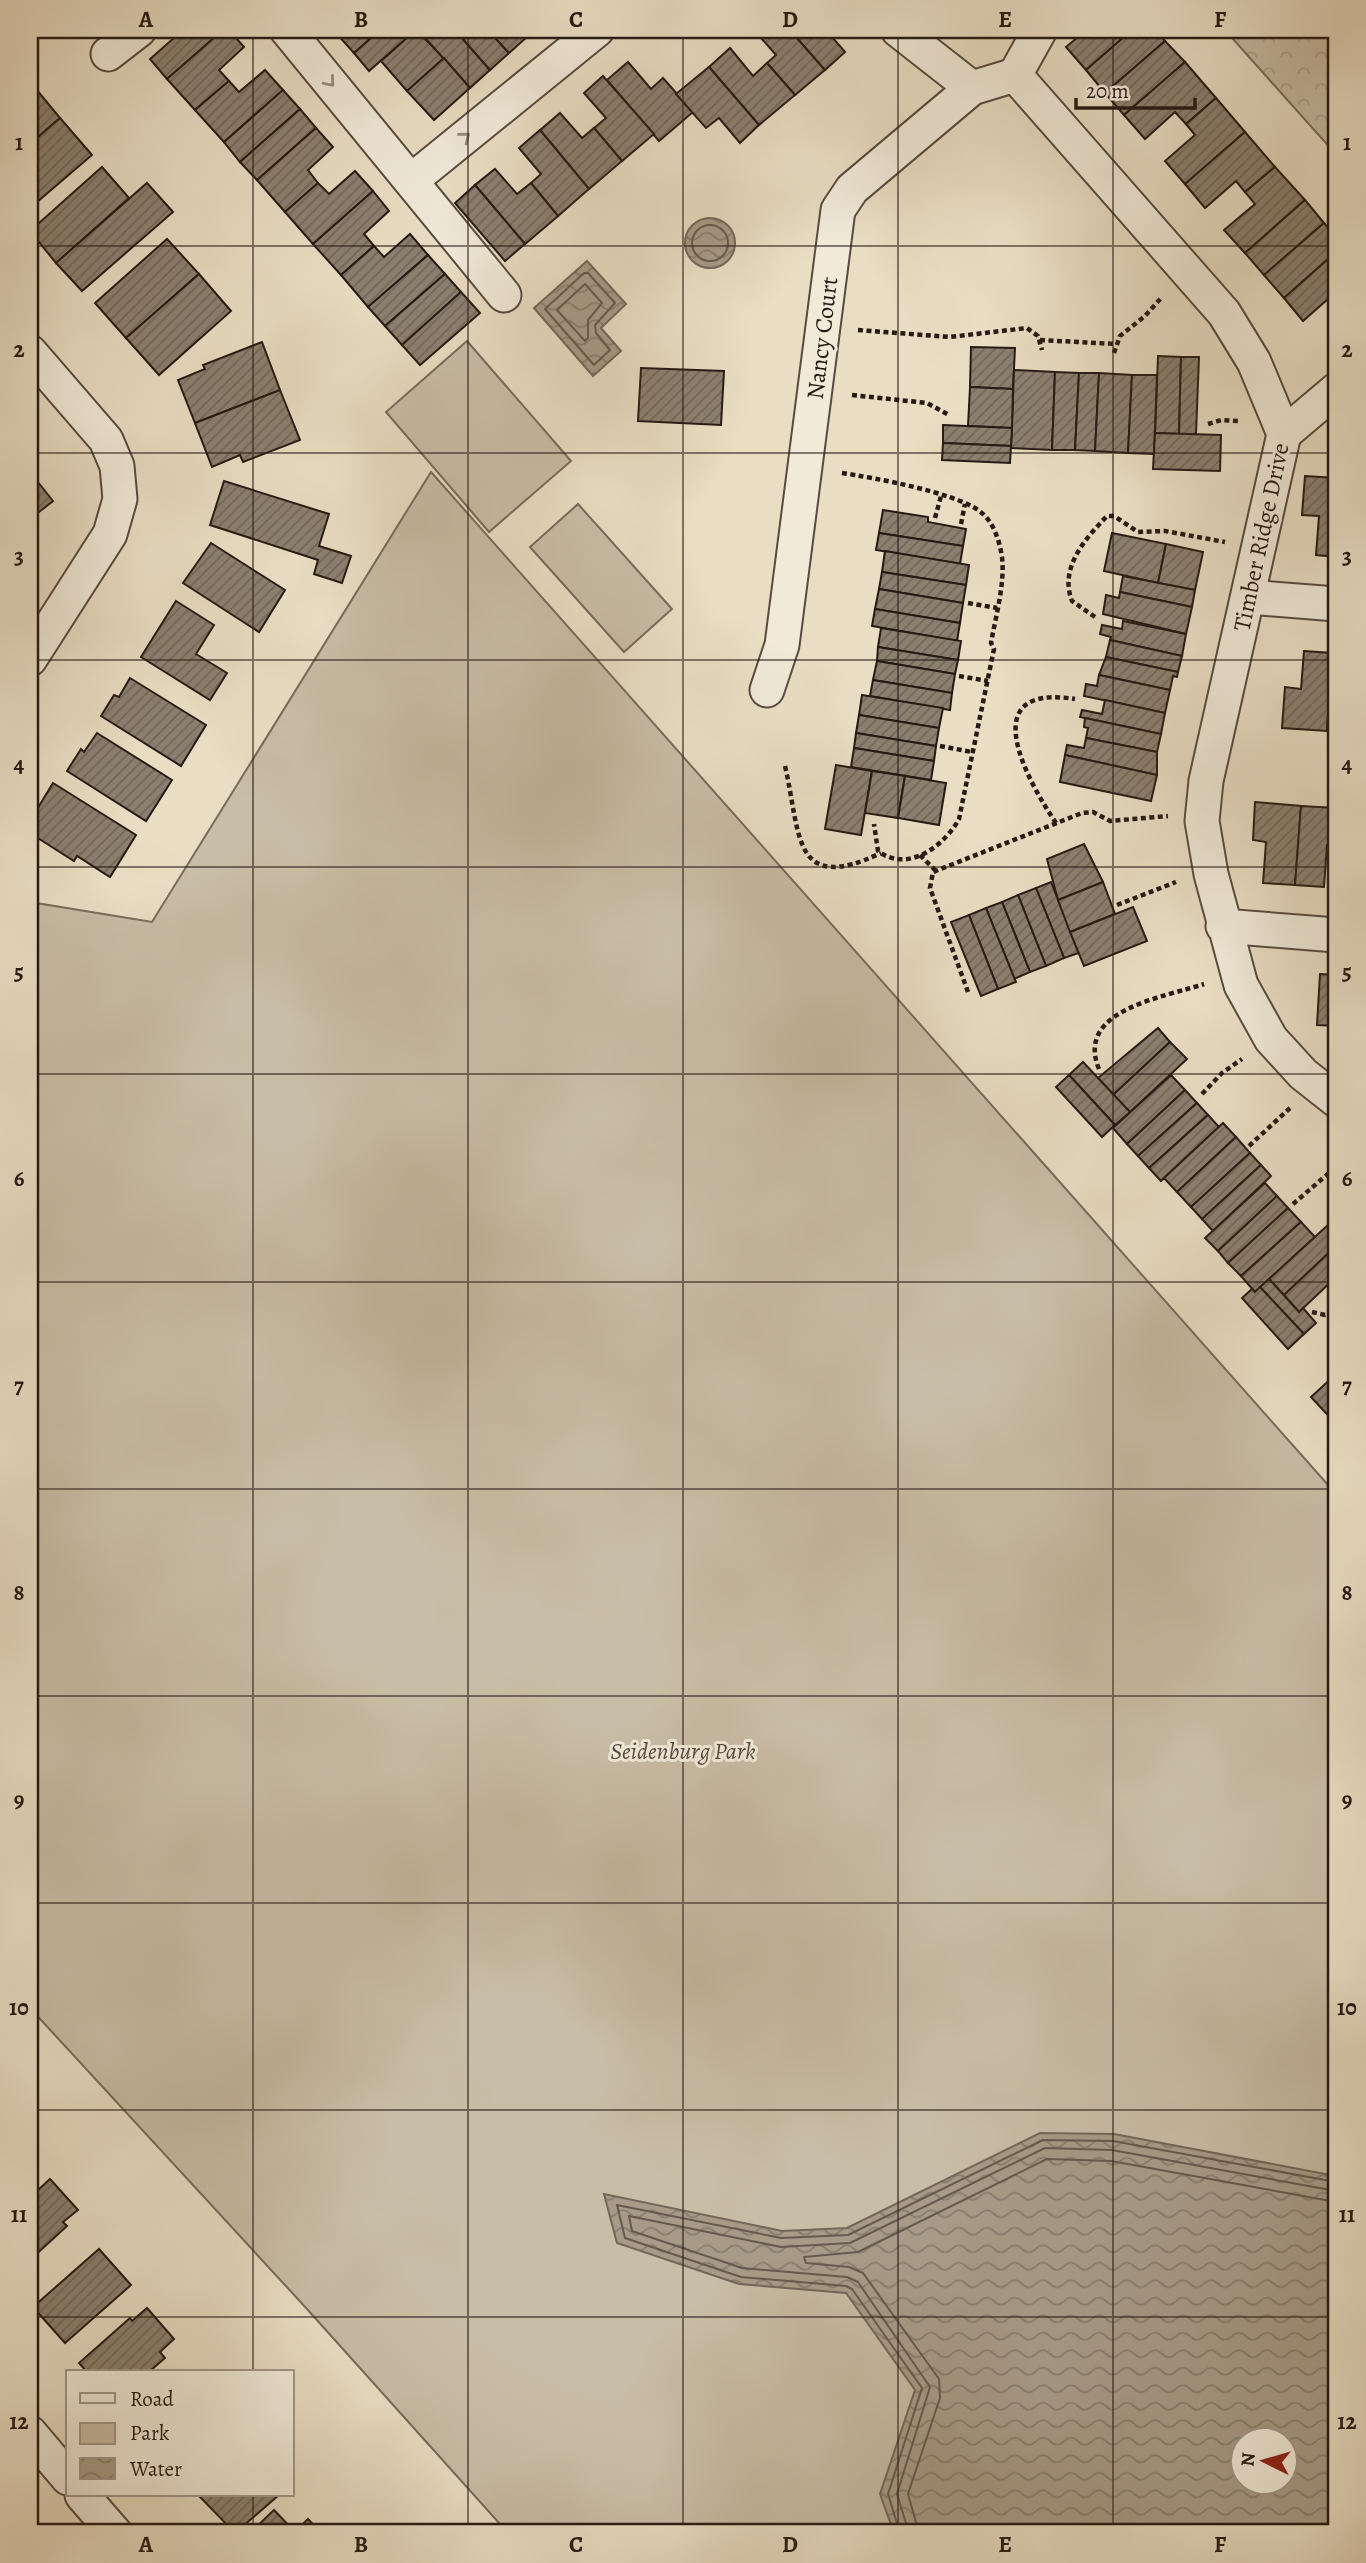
<svg xmlns="http://www.w3.org/2000/svg" width="1366" height="2563" font-family="Alegreya,serif">
<defs>
<pattern id="forest-crowns" width="20" height="18" patternUnits="userSpaceOnUse" patternTransform="scale(1.75)"><rect width="20" height="18" fill="#c8bda6"/><path d="M2 6a3 3 0 1 1 6 0M12 15a3 3 0 1 1 6 0" fill="none" stroke="#aca28e"/></pattern>
<pattern id="water-waves" width="16" height="10" patternUnits="userSpaceOnUse" patternTransform="scale(1.75)"><rect width="16" height="10" fill="#a79b88"/><path d="M0 5q4-4 8 0t8 0" fill="none" stroke="#887e6e"/></pattern>
<pattern id="building-hatch" width="6" height="6" patternUnits="userSpaceOnUse" patternTransform="scale(1.75)"><rect width="6" height="6" fill="#8b8070"/><path d="M-1 1l2-2M0 6l6-6M5 7l2-2" fill="none" stroke="#71685b"/></pattern>
</defs>
<rect width="100%" height="100%" fill="#e9dec4"/>
<filter id="stains"><feTurbulence type="fractalNoise" baseFrequency=".00286" numOctaves="4"/><feColorMatrix values="0 0 0 0 .2 0 0 0 0 .09 0 0 0 0 .02 0 0 0 .5 -.17"/></filter>
<radialGradient id="worn" r=".72"><stop offset=".6" stop-color="#630" stop-opacity="0"/><stop offset="1" stop-color="#630" stop-opacity=".3"/></radialGradient>
<polygon fill="url(#forest-crowns)" stroke="#776c5d" stroke-width="2" points="1225,30 1336,30 1336,147 1332,150"/>
<g fill="#c8bda6" stroke="#776c5d" stroke-width="2" fill-rule="evenodd">
<polygon points="467,341 571,461 489,532 386,412"/>
<path d="M431,472L1336,1494V2533H508L307,2309L30,2008V902L152,922ZM1244,2440H1286V2482H1244Z"/>
<polygon points="578,504 672,609 624,652 530,547"/>
</g>
<g fill="url(#water-waves)" stroke="#73675a" stroke-width="2" fill-rule="evenodd">
<circle cx="710" cy="243" r="25"/>
<polygon points="587,261 626,304 601,328 621,351 593,376 534,308"/>
<path d="M1040,2133L1114,2134L1336,2176V2533H894L880,2494L915,2390L846,2293L739,2284L617,2243L604,2194L782,2231L847,2228ZM1244,2440H1286V2482H1244Z"/>
</g>
<g fill="none" stroke-linecap="round" stroke-linejoin="round">
<g stroke="#665a4e" stroke-width="2">
<circle cx="710" cy="243" r="18"/>
<polygon points="584,273 588,273 615,303 595,325 596,333 610,350 594,365 545,309"/>
<polygon points="585,284 602,303 588,320 588,338 585,341 557,310"/>
<polyline points="900,2533 888,2494 922,2388 852,2289 846,2286 741,2277 625,2238 617,2205 781,2238 848,2235 1043,2140 1113,2141 1336,2182"/>
<polyline points="909,2533 897,2494 930,2387 858,2282 847,2277 742,2268 632,2231 629,2216 781,2247 850,2243 1045,2148 1112,2150 1336,2191"/>
<polyline points="919,2533 908,2494 940,2398 939,2379 863,2273 849,2267 806,2263 804,2257 858,2252 1047,2159 1111,2161 1336,2202"/>
</g>
</g>
<g fill="url(#building-hatch)" stroke="#261a14" stroke-width="2">
<polygon points="183,30 223,30 167,79 150,59"/>
<polygon points="223,30 229,30 244,47 219,70 229,81 195,110 167,79"/>
<polygon points="342,30 380,30 354,53 337,34"/>
<polygon points="380,30 416,30 369,71 354,53"/>
<polygon points="416,30 444,58 407,91 381,61"/>
<polygon points="418,30 455,30 490,70 470,88"/>
<polygon points="455,30 488,30 509,53 490,70"/>
<polygon points="488,30 521,30 527,37 509,53"/>
<polygon points="754,30 790,30 825,70 795,95 767,63 776,55"/>
<polygon points="790,30 826,30 845,52 825,70"/>
<polygon points="1086,30 1132,30 1086,70 1066,47"/>
<polygon points="1132,30 1156,30 1165,41 1105,93 1086,70"/>
<polygon points="1165,41 1185,62 1124,115 1105,93"/>
<polygon points="730,48 753,76 767,63 795,95 759,125 709,67"/>
<polygon points="444,58 470,88 434,120 407,91"/>
<polygon points="628,62 651,89 663,78 693,112 659,141 607,80"/>
<polygon points="1185,62 1216,98 1186,124 1175,112 1145,139 1124,115"/>
<polygon points="709,67 759,125 740,143 719,118 706,128 676,94"/>
<polygon points="265,70 283,90 224,142 195,110 229,81 239,92"/>
<polygon points="603,76 654,134 622,161 594,128 606,118 584,93"/>
<polygon points="31,83 60,118 30,144 30,84"/>
<polygon points="283,90 300,109 240,162 224,142"/>
<polygon points="1216,98 1245,132 1185,184 1165,161 1195,135 1186,124"/>
<polygon points="300,109 316,128 257,180 240,162"/>
<polygon points="560,113 582,138 594,128 622,161 589,189 540,130"/>
<polygon points="60,118 92,155 30,208 30,144"/>
<polygon points="316,128 333,147 308,170 318,183 285,212 257,180"/>
<polygon points="540,130 589,189 558,216 531,183 541,174 519,148"/>
<polygon points="1245,132 1275,167 1245,192 1236,181 1205,208 1185,184"/>
<polygon points="102,167 129,198 56,263 30,231"/>
<polygon points="1275,167 1305,200 1245,253 1224,230 1255,204 1245,192"/>
<polygon points="495,169 517,194 531,183 558,216 525,244 475,185"/>
<polygon points="355,171 373,191 313,244 285,212 318,183 329,194"/>
<polygon points="147,183 173,212 82,291 56,263"/>
<polygon points="475,185 525,244 505,261 455,203"/>
<polygon points="373,191 389,211 364,234 374,246 341,275 313,244"/>
<polygon points="1305,200 1324,223 1264,275 1245,253"/>
<polygon points="1324,223 1336,237 1336,252 1284,298 1264,275"/>
<polygon points="410,234 428,255 368,307 341,275 374,246 384,257"/>
<polygon points="167,239 199,274 126,338 95,303"/>
<polygon points="1336,252 1336,308 1328,299 1303,321 1284,298"/>
<polygon points="428,255 445,274 385,326 368,307"/>
<polygon points="199,274 231,311 159,375 126,338"/>
<polygon points="445,274 461,292 402,345 385,326"/>
<polygon points="461,292 480,313 420,365 402,345"/>
<polygon points="262,342 280,390 195,423 178,380 205,369 203,365"/>
<polygon points="971,347 1015,348 1013,389 970,387"/>
<polygon points="1158,356 1181,357 1179,434 1155,433"/>
<polygon points="1181,357 1199,357 1196,434 1179,434"/>
<polygon points="641,368 724,371 721,425 638,421"/>
<polygon points="1014,370 1055,372 1052,450 1011,448"/>
<polygon points="1055,372 1079,373 1075,450 1052,450"/>
<polygon points="1079,373 1099,373 1095,451 1075,450"/>
<polygon points="1099,373 1132,375 1128,453 1095,451"/>
<polygon points="1132,375 1157,375 1154,454 1128,453"/>
<polygon points="970,387 1013,389 1012,428 968,426"/>
<polygon points="280,390 300,440 243,462 240,455 212,467 195,423"/>
<polygon points="943,425 1012,428 1011,446 943,443"/>
<polygon points="1155,433 1221,435 1220,471 1153,469"/>
<polygon points="943,443 1011,446 1010,463 942,460"/>
<polygon points="30,472 53,501 39,512 36,509 30,514"/>
<polygon points="1305,476 1336,478 1336,557 1316,555 1319,516 1302,515"/>
<polygon points="224,481 329,514 319,546 351,556 342,583 314,574 318,560 210,525"/>
<polygon points="883,510 928,517 928,522 966,529 963,546 879,533"/>
<polygon points="879,533 963,546 960,564 876,550"/>
<polygon points="1112,533 1166,544 1158,583 1104,571"/>
<polygon points="211,543 285,590 259,632 183,583"/>
<polygon points="1166,544 1203,552 1195,590 1158,583"/>
<polygon points="885,551 969,565 966,585 882,572"/>
<polygon points="882,572 966,585 963,603 879,589"/>
<polygon points="1123,576 1195,590 1192,607 1120,592"/>
<polygon points="879,589 963,603 960,623 875,609"/>
<polygon points="1120,592 1192,607 1186,634 1103,614 1106,595 1119,598"/>
<polygon points="176,601 214,625 196,654 227,673 210,700 141,657"/>
<polygon points="875,609 960,623 957,641 872,626"/>
<polygon points="1123,621 1186,634 1182,656 1110,640 1111,637 1100,634 1102,625 1122,629"/>
<polygon points="881,628 961,641 958,660 878,647"/>
<polygon points="1110,640 1182,656 1178,672 1106,657"/>
<polygon points="878,647 958,660 955,674 877,661"/>
<polygon points="1304,651 1332,653 1327,731 1282,728 1285,687 1301,689"/>
<polygon points="1332,653 1336,653 1336,732 1327,731"/>
<polygon points="1106,657 1178,672 1177,677 1173,676 1170,690 1099,675"/>
<polygon points="877,661 955,674 952,693 873,680"/>
<polygon points="1099,675 1170,690 1165,713 1084,696 1086,684 1097,686"/>
<polygon points="130,678 206,725 181,766 101,716 114,695 119,697"/>
<polygon points="873,680 952,693 950,710 870,696"/>
<polygon points="862,695 943,708 939,728 859,715"/>
<polygon points="1105,700 1165,713 1161,734 1080,717 1082,710 1102,714"/>
<polygon points="859,715 939,728 936,746 856,733"/>
<polygon points="1085,718 1161,734 1157,752 1086,738 1088,728 1084,727"/>
<polygon points="97,733 172,780 146,821 67,771 81,749 84,752"/>
<polygon points="856,733 936,746 934,761 854,748"/>
<polygon points="1086,738 1157,752 1157,775 1065,755 1067,745 1084,748"/>
<polygon points="854,748 934,761 931,780 851,767"/>
<polygon points="1065,755 1157,775 1151,801 1060,782"/>
<polygon points="836,765 872,771 861,835 825,829"/>
<polygon points="872,771 905,776 898,818 865,813"/>
<polygon points="905,776 946,783 939,825 898,818"/>
<polygon points="53,783 136,835 110,877 77,856 74,861 30,833 30,821"/>
<polygon points="1255,802 1301,806 1295,885 1263,883 1266,842 1253,840"/>
<polygon points="1301,806 1336,808 1336,845 1327,845 1324,887 1295,885"/>
<polygon points="1084,844 1103,882 1058,900 1047,859"/>
<polygon points="1051,882 1079,953 1064,958 1036,888"/>
<polygon points="1103,882 1115,914 1070,932 1058,900"/>
<polygon points="1036,888 1064,958 1046,966 1018,895"/>
<polygon points="1018,895 1046,966 1030,972 1002,902"/>
<polygon points="1002,902 1030,972 1014,979 986,908"/>
<polygon points="1133,907 1147,941 1084,966 1070,932"/>
<polygon points="986,908 1016,982 998,989 969,915"/>
<polygon points="969,915 998,989 981,996 951,922"/>
<polygon points="1320,974 1336,975 1336,1026 1317,1025"/>
<polygon points="1158,1028 1170,1042 1113,1095 1098,1078"/>
<polygon points="1170,1042 1187,1059 1130,1112 1113,1095"/>
<polygon points="1083,1062 1130,1112 1115,1125 1069,1075"/>
<polygon points="1069,1075 1115,1125 1102,1137 1056,1087"/>
<polygon points="1171,1075 1185,1090 1127,1144 1113,1128"/>
<polygon points="1185,1090 1197,1103 1138,1156 1127,1144"/>
<polygon points="1197,1103 1208,1115 1149,1168 1138,1156"/>
<polygon points="1208,1115 1219,1127 1161,1181 1149,1168"/>
<polygon points="1223,1123 1236,1137 1177,1192 1164,1178"/>
<polygon points="1236,1137 1250,1153 1191,1207 1177,1192"/>
<polygon points="1250,1153 1261,1165 1202,1219 1191,1207"/>
<polygon points="1261,1165 1271,1176 1213,1231 1202,1219"/>
<polygon points="1265,1183 1277,1196 1218,1251 1205,1238"/>
<polygon points="1277,1196 1288,1208 1228,1263 1218,1251"/>
<polygon points="1288,1208 1301,1222 1241,1276 1228,1263"/>
<polygon points="1301,1222 1315,1237 1255,1292 1241,1276"/>
<polygon points="1328,1225 1336,1234 1336,1246 1284,1295 1269,1279"/>
<polygon points="1336,1246 1336,1277 1299,1312 1284,1295"/>
<polygon points="1269,1279 1299,1312 1303,1308 1316,1323 1304,1334 1260,1287"/>
<polygon points="1260,1287 1304,1334 1288,1349 1242,1298 1252,1289 1255,1292"/>
<polygon points="1336,1374 1336,1424 1311,1397"/>
<polygon points="50,2179 78,2210 63,2222 67,2226 30,2260 30,2188 32,2186 37,2191"/>
<polygon points="99,2249 131,2285 65,2343 33,2307"/>
<polygon points="147,2308 174,2339 160,2352 165,2358 149,2372 87,2372 79,2363 130,2318 132,2321"/>
<polygon points="202,2495 279,2495 235,2533 200,2497"/>
<polygon points="274,2510 295,2532 308,2519 321,2533 250,2533"/>
</g>
<g fill="none" stroke-linecap="round" stroke-linejoin="round">
<g stroke="#574b40" stroke-width="37">
<g id="street">
<polyline points="287,30 504,295"/>
<polyline points="898,30 972,88"/>
<polyline points="1040,30 1015,75 1224,313 1254,362 1284,434 1206,781 1202,821 1211,874 1241,985 1271,1039 1303,1074 1336,1100"/>
<polyline points="108,54 139,30"/>
<polyline points="412,180 597,30"/>
<polyline points="30,352 106,440 117,466 120,499 110,534 30,659"/>
<polyline points="1284,434 1336,390"/>
<polyline points="1249,597 1336,604"/>
<polyline points="767,690 782,645 838,210 852,189 972,88 1015,75"/>
<polyline points="1223,926 1336,935"/>
<polyline points="30,2433 68,2478"/>
<polyline points="82,2495 115,2533"/>
</g>
</g>
<g stroke="#261a14" stroke-width="4.5" stroke-dasharray="5 3.5" stroke-linecap="butt">
<polyline points="858,330 950,337 1027,328 1038,336 1042,350"/>
<polyline points="1040,340 1116,344"/>
<polyline points="1114,353 1120,336 1145,316 1162,297"/>
<polyline points="852,395 927,403 949,415"/>
<polyline points="1208,424 1221,420 1238,421"/>
<path d="M842,473C875,478 952,492 978,510C993,520 999,539 1002,557C1005,584 996,615 991,643L994,649L959,819C945,845 908,874 878,851L874,824"/>
<polyline points="935,518 941,496"/>
<polyline points="961,524 965,504"/>
<polyline points="968,603 997,608"/>
<path d="M1095,617L1072,601C1059,568 1085,539 1107,516H1114L1138,532L1165,531L1225,542"/>
<polyline points="959,676 988,681"/>
<polyline points="940,746 972,752"/>
<path d="M785,766C801,835 792,895 881,853"/>
<path d="M1056,823C1027,780 973,683 1075,699"/>
<polyline points="920,855 935,870"/>
<polyline points="1117,905 1176,882"/>
<polyline points="968,992 930,888 933,872 1082,813 1093,812 1110,821 1168,816"/>
<path d="M1099,1069C1074,1009 1166,997 1204,984"/>
<polyline points="1202,1094 1222,1073 1242,1059"/>
<polyline points="1249,1146 1290,1108"/>
<polyline points="1293,1204 1336,1167"/>
<polyline points="1312,1312 1325,1315 1336,1311"/>
</g>
<use href="#street" stroke="#f1ead9" stroke-width="33"/>
</g>
<defs><path id="oneway-chevron" d="M-2-3.5L2.5 0L-2 3.5" fill="none" stroke-width="1.6" stroke-linecap="round" stroke-linejoin="round" transform="scale(1.75)"/></defs>
<g stroke="#968c80">
<use href="#oneway-chevron" transform="translate(330 82) rotate(50)"/>
<use href="#oneway-chevron" transform="translate(465 137) rotate(-39)"/>
</g>
<path fill="none" stroke="#261a14" stroke-width="2" stroke-opacity="0.55" d="M253,30V2372M468,30V2533M683,30V2533M898,30V2533M1113,30V2533M30,246H1336M30,453H1336M30,660H1336M30,867H1336M30,1074H1336M30,1282H1336M30,1489H1336M30,1696H1336M30,1903H1336M30,2110H1336M30,2317H1336M253,2495V2533"/>
<g text-anchor="middle" dominant-baseline="central" stroke-width="6" stroke-linejoin="round" paint-order="stroke">
<g font-size="24" fill="#261a14" stroke="#f1ead9">
<text transform="translate(822 338) rotate(-83)">Nancy Court</text>
<text transform="translate(1261 537) rotate(-78)">Timber Ridge Drive</text>
</g>
<g font-size="24" font-style="italic" fill="#574b40" stroke="#f1ead9">
<text x="683" y="1751">Seidenburg Park</text>
</g>
</g>
<rect width="1366" height="2563" fill="none" stroke="#e9dec4" stroke-width="77"/>
<rect x="66" y="2370" width="228" height="126" fill="#f1ead9" stroke="#a0978a" stroke-width="2"/>
<rect x="80" y="2393" width="35" height="10" fill="#f1ead9" stroke="#a0978a" stroke-width="2"/>
<text x="130" y="2406" font-size="21" fill="#261a14">Road</text>
<rect x="80" y="2423" width="35" height="21" fill="#c8bda6" stroke="#a0978a" stroke-width="2"/>
<text x="130" y="2440" font-size="21" fill="#261a14">Park</text>
<rect x="80" y="2458" width="35" height="21" fill="url(#water-waves)" stroke="#a0978a" stroke-width="2"/>
<text x="130" y="2476" font-size="21" fill="#261a14">Water</text>
<g transform="translate(1264 2461) rotate(275)"><circle r="33" fill="#f1ead9" stroke="#a0978a" stroke-width="2"/>
<path d="M0-5L12 26L0 18L-12 26Z" fill="#8f2418"/>
<text y="-10" font-size="19" font-weight="bold" text-anchor="middle" fill="#261a14">N</text>
</g>
<path d="M1076 98v10h119v-10" fill="none" stroke="#261a14" stroke-width="3.5"/>
<text x="1086" y="98" font-size="21" fill="#261a14" stroke="#f1ead9" stroke-width="5" paint-order="stroke">20 m</text>
<rect x="38" y="38" width="1290" height="2486" fill="none" stroke="#261a14" stroke-width="2.5"/>
<g font-size="23" text-anchor="middle" font-weight="bold" fill="#261a14">
<text x="146" y="27">A</text>
<text x="361" y="27">B</text>
<text x="576" y="27">C</text>
<text x="790" y="27">D</text>
<text x="1005" y="27">E</text>
<text x="1220" y="27">F</text>
<text x="19" y="150">1</text>
<text x="1347" y="150">1</text>
<text x="19" y="357">2</text>
<text x="1347" y="357">2</text>
<text x="19" y="564">3</text>
<text x="1347" y="564">3</text>
<text x="19" y="772">4</text>
<text x="1347" y="772">4</text>
<text x="19" y="979">5</text>
<text x="1347" y="979">5</text>
<text x="19" y="1186">6</text>
<text x="1347" y="1186">6</text>
<text x="19" y="1393">7</text>
<text x="1347" y="1393">7</text>
<text x="19" y="1600">8</text>
<text x="1347" y="1600">8</text>
<text x="19" y="1807">9</text>
<text x="1347" y="1807">9</text>
<text x="19" y="2015">10</text>
<text x="1347" y="2015">10</text>
<text x="19" y="2222">11</text>
<text x="1347" y="2222">11</text>
<text x="19" y="2429">12</text>
<text x="1347" y="2429">12</text>
<text x="146" y="2552">A</text>
<text x="361" y="2552">B</text>
<text x="576" y="2552">C</text>
<text x="790" y="2552">D</text>
<text x="1005" y="2552">E</text>
<text x="1220" y="2552">F</text>
</g>
<rect width="100%" height="100%" filter="url(#stains)"/>
<rect width="100%" height="100%" fill="url(#worn)"/>
</svg>
